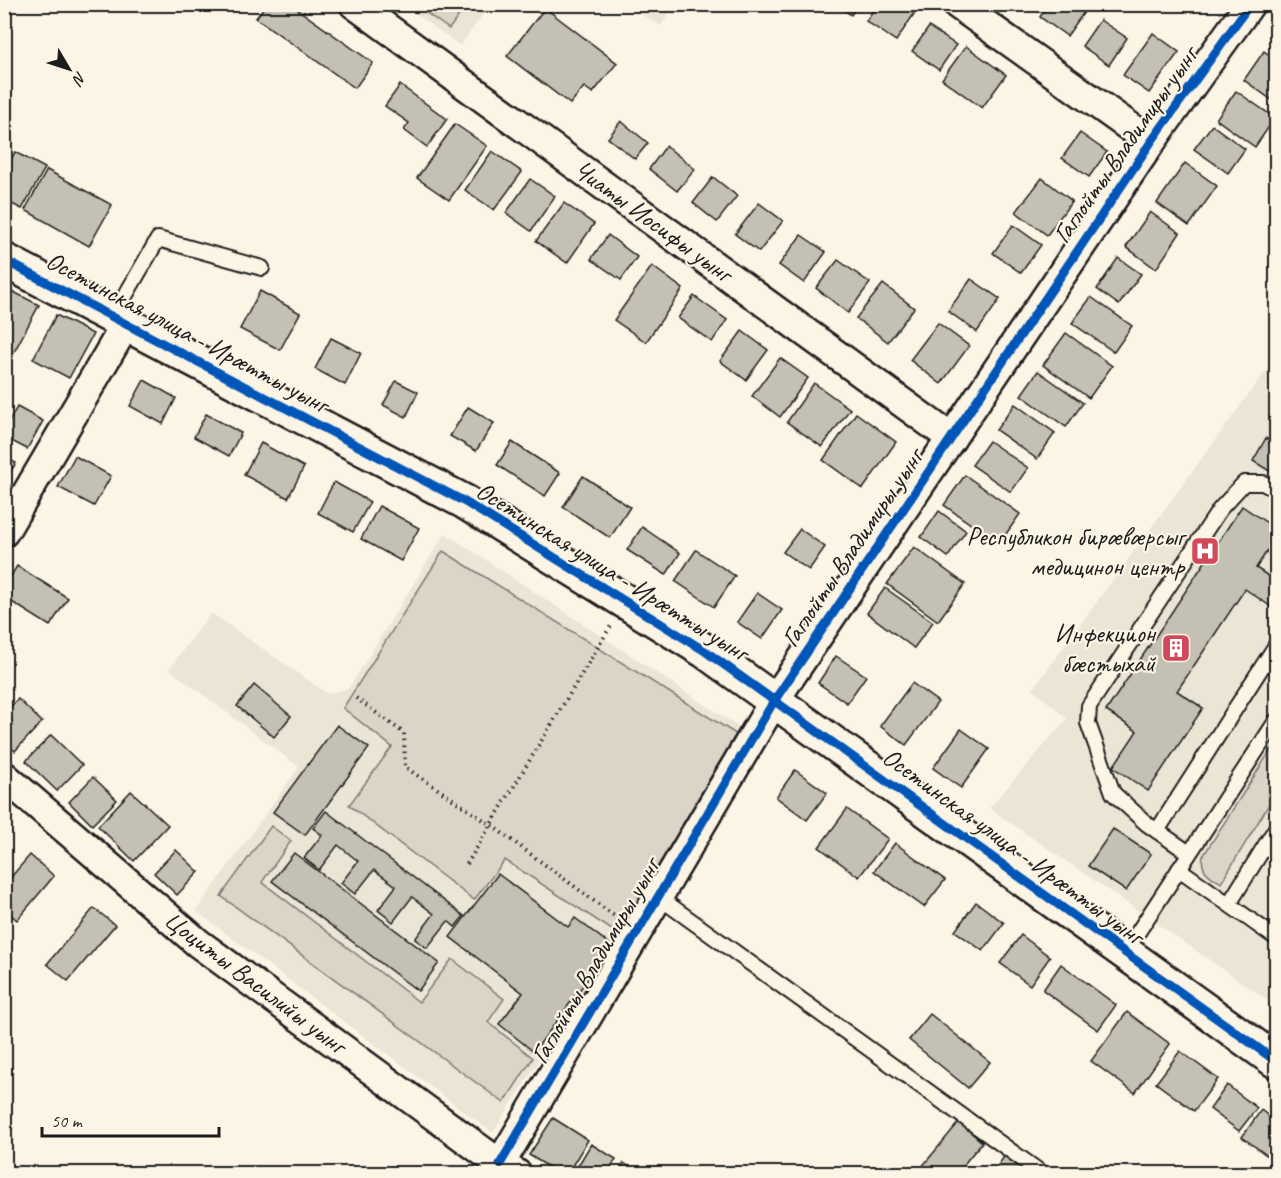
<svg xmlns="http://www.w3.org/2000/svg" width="1281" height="1178" font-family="Caveat,sans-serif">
<rect width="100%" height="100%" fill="#fcf5e5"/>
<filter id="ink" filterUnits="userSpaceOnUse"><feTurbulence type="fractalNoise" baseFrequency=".0167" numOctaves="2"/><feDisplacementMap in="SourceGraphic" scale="12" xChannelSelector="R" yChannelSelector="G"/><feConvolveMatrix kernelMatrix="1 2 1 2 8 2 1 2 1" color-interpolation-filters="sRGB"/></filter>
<g filter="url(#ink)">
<g fill="#ebe5d6">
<polygon points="403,5 490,5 460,46"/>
<polygon points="625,5 674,4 674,5 661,26"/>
<polygon points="1276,357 1276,1006 989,808 1067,719 1033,689"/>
<polygon points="445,533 748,733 493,1133 196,911 299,767 169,669 211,613 328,694 349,688"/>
</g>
<g fill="#dbd5c8" stroke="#7c7872" stroke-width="1.5">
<polygon points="415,5 467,5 449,29"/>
<polygon points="443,551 736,734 618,934 505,860 474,900 349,805 392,747 343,708"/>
<path d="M1276,742V793L1221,883C1209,875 1200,871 1203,856Z"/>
<polygon points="271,826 291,841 262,882 419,1002 452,959 504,999 488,1022 533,1058 504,1103 221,896"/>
</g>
<g fill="#c4c0b3" stroke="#1c1c1c" stroke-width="1.5">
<polygon points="266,4 290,4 373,63 355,88 256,18"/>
<polygon points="836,4 858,4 851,15"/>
<polygon points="877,4 899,4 914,14 896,41 866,21"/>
<polygon points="1048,4 1082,4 1087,8 1067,36 1040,17"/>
<polygon points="545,8 617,63 593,93 584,87 570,104 507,56"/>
<polygon points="1100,20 1127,38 1109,65 1082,46"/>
<polygon points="929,27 956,45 939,70 912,51"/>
<polygon points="1153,33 1179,52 1149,93 1123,75"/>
<polygon points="966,46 1006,75 982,108 942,79"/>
<polygon points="1264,51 1276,60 1276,103 1244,80"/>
<polygon points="400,85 447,119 427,147 404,130 409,123 385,106"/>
<polygon points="1236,91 1275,118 1255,147 1216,119"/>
<polygon points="621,121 648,143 635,159 608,138"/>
<polygon points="455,124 487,146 449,200 417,178"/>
<polygon points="1212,125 1245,149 1228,173 1194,149"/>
<polygon points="1080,133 1107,152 1089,177 1062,158"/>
<polygon points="666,146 695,169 677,191 649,169"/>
<polygon points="492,151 522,172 494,210 465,190"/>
<polygon points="15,152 45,168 22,209 4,200 4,173"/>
<polygon points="1185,163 1217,186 1189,226 1157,203"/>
<polygon points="47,170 112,205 89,246 25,210"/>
<polygon points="713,177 737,196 717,222 693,203"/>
<polygon points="1042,178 1072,201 1047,235 1016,212"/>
<polygon points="530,179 555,196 531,231 506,213"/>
<polygon points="564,203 594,224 567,263 536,241"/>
<polygon points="759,203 783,221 759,252 735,234"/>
<polygon points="1150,212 1180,233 1156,269 1126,247"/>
<polygon points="1013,225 1041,245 1021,273 993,253"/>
<polygon points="608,235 637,257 621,280 591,259"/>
<polygon points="801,235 826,252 804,283 779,265"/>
<polygon points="1118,258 1141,274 1119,305 1097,289"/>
<polygon points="838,260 870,283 848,313 816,288"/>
<polygon points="652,266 683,289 646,342 614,320"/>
<polygon points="971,279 1000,299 977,332 948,311"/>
<polygon points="883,284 914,308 888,342 856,318"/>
<polygon points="4,287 39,305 13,354 4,349"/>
<polygon points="260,291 300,313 280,350 240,329"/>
<polygon points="694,296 727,320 712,342 678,318"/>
<polygon points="1091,297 1132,326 1114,352 1072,323"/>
<polygon points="56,315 93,334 69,378 33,359"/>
<polygon points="938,323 969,346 941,384 910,360"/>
<polygon points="742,331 768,350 746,380 720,361"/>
<polygon points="1066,333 1112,366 1089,398 1043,365"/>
<polygon points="331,338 361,353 345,385 315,369"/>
<polygon points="780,358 808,378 780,417 752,396"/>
<polygon points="1038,371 1083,403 1066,427 1021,395"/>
<polygon points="144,380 176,398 163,424 130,406"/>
<polygon points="396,381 418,392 406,417 383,405"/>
<polygon points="814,383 850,409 822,447 787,422"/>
<polygon points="1015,404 1055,433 1037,459 996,430"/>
<polygon points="17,407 43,421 27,449 4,437 4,431"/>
<polygon points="468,407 494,423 476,451 450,436"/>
<polygon points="856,413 896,442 863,489 823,460"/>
<polygon points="206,414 241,433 229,456 194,437"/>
<polygon points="1266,438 1276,445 1276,475 1253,461"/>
<polygon points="989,441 1028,468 1011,492 972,465"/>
<polygon points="512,442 560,473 545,496 497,465"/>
<polygon points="261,443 304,467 288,498 244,475"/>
<polygon points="75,456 111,476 94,506 58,487"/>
<polygon points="4,457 16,463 4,482"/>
<polygon points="965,475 1020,514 999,544 944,505"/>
<polygon points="583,476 630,507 610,538 563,507"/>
<polygon points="334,482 370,502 353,532 318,513"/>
<polygon points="379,506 419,528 401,561 361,539"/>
<polygon points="1242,506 1276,529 1276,537 1256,568 1276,581 1276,596 1270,606 1245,589 1177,691 1203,708 1148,791 1113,767 1137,731 1106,711"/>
<polygon points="939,511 966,531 948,557 921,537"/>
<polygon points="642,527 680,553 666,575 627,550"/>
<polygon points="800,529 825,547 809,570 783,552"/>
<polygon points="914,547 965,584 938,621 887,584"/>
<polygon points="696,550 735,576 714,607 675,581"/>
<polygon points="17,566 68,598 50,626 4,597 4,587"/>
<polygon points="885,588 933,622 914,648 867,613"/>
<polygon points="757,593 782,610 762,639 737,622"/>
<polygon points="836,656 866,676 847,703 818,683"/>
<polygon points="912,683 938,702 906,745 880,726"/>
<polygon points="254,685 291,716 274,737 237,706"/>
<polygon points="18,699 42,722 15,751 4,741 4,713"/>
<polygon points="337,725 369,748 305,835 273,812"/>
<polygon points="961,729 989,749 961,788 933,768"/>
<polygon points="51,735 82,765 57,791 26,761"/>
<polygon points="795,770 827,793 807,820 776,797"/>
<polygon points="93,777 117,800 92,825 69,802"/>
<polygon points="131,791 168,825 134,861 98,826"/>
<polygon points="847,809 888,839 859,877 819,847"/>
<polygon points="326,811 464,916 455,927 448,921 427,948 415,939 434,914 412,897 393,922 378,910 396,886 374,870 355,894 341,883 358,861 338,845 319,870 304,858 322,835 313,828"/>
<polygon points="1113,829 1151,854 1126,891 1088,866"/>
<polygon points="895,843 945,880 924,907 874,871"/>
<polygon points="176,850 199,872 177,895 154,873"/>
<polygon points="294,853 439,963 418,991 272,881"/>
<polygon points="30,855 54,876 17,920 4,909 4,885"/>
<polygon points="1276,858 1276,871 1271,867"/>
<polygon points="498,874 568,927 575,918 612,946 534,1052 499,1024 523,993 450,937"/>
<polygon points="976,902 1004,923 983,951 955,931"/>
<polygon points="94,908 115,925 68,981 47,964"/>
<polygon points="1021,935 1050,957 1030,985 1000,963"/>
<polygon points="1061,964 1116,1005 1098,1030 1043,990"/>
<polygon points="1127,1012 1170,1044 1135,1093 1091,1061"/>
<polygon points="930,1014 990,1062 968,1088 909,1040"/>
<polygon points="1180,1051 1218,1079 1194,1111 1156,1083"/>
<polygon points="1227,1085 1257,1108 1239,1131 1210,1109"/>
<polygon points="1261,1110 1276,1122 1276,1162 1242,1137"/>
<polygon points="553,1118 588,1140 567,1174 560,1174 529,1155"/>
<polygon points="959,1122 982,1142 956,1174 916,1174"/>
<polygon points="591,1144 616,1159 607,1174 573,1174"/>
<polygon points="1008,1151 1036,1174 992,1174"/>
<polygon points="624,1163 640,1174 618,1174"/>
</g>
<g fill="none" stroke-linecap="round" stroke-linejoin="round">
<g stroke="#1c1c1c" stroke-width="18">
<g id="service">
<polyline points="113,317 158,239 262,268"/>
<polyline points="1157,831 1276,645"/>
<polyline points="1189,853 1147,824 1113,793 1088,723 1089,706 1220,509 1244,483 1263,483 1276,490"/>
<polyline points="1179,869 1276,938"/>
<polyline points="657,896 1043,1174"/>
<polyline points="1229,904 1276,828"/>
<polyline points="1125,952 1276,721"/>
</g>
</g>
<g stroke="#1c1c1c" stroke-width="33">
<g id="minor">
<polyline points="354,4 940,430 951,439"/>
<polyline points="957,4 1151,142"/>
<polyline points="4,532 126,324"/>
<polyline points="4,776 198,943 500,1164 517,1174"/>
<polyline points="500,1164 774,701 1151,142 1250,4"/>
</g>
</g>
<g stroke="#1c1c1c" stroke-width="38">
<polyline id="tertiary" points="4,260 465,502 705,651 1276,1061"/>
</g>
<g stroke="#1c1c1c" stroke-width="4" stroke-dasharray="1.5 4.5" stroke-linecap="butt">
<polyline points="356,698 404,733 405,767 491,825 616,917"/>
<polyline points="467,864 612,624"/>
</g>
<use href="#service" stroke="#fcf5e5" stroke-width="14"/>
<use href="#minor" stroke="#fcf5e5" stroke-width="28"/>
<use href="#tertiary" stroke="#fcf5e5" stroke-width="33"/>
<g stroke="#fcf5e5" stroke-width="13">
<g id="cycleway">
<polyline points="4,260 465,502 705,651 1276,1061"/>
<polyline points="500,1164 774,701 1151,142 1250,4"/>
</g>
</g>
<use href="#cycleway" stroke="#0057b8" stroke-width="9"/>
</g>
</g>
<defs>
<g id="hospital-square" transform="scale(1.5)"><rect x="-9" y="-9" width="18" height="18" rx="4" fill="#d1495b" stroke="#fcf5e5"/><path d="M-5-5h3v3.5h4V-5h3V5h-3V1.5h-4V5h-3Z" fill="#fff"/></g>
<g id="building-square" transform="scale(1.5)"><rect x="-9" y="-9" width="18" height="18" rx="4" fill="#d1495b" stroke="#fcf5e5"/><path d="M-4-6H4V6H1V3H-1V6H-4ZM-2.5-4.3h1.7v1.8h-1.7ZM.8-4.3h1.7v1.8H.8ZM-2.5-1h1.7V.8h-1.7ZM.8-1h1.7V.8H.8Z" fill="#fff"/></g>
</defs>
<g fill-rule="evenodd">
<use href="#hospital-square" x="1205" y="551"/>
<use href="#building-square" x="1176" y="648"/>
</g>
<g text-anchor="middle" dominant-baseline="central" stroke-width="4.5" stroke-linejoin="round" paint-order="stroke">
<g font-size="26" fill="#1c1c1c" stroke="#fcf5e5">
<text transform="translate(1125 145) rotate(-55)">Гаглойты Владимиры уынг</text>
<text transform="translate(653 221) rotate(36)">Чиаты Иосифы уынг</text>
<text transform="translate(187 332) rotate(28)">Осетинская улица - Ирæтты уынг</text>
<text transform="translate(852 548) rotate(-56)">Гаглойты Владимиры уынг</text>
<text transform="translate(612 571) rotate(32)">Осетинская улица - Ирæтты уынг</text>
<text transform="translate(1013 846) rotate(36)">Осетинская улица - Ирæтты уынг</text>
<text transform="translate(595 961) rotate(-60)">Гаглойты Владимиры уынг</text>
<text transform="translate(255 982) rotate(37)">Цоциты Василийы уынг</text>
</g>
<g font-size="26" fill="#1c1c1c" stroke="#fcf5e5" text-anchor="end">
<text x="1184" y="536">Республикон бирæвæрсыг<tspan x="1184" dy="30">медицинон центр</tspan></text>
<text x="1155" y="633">Инфекцион<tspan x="1155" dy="30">бæстыхай</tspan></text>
</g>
</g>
<rect width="1281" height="1178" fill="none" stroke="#fcf5e5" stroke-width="24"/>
<rect x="12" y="12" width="1257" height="1154" fill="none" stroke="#1c1c1c" stroke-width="2" filter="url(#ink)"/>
<g transform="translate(69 69) rotate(129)" stroke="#fcf5e5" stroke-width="4.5" paint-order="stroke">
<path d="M0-4.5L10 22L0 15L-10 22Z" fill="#1c1c1c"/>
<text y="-9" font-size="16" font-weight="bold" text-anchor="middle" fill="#1c1c1c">N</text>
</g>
<path d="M42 1127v9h177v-9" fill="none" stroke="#1c1c1c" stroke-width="3"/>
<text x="51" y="1127" font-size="18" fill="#1c1c1c" stroke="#fcf5e5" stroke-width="4.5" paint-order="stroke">50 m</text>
</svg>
